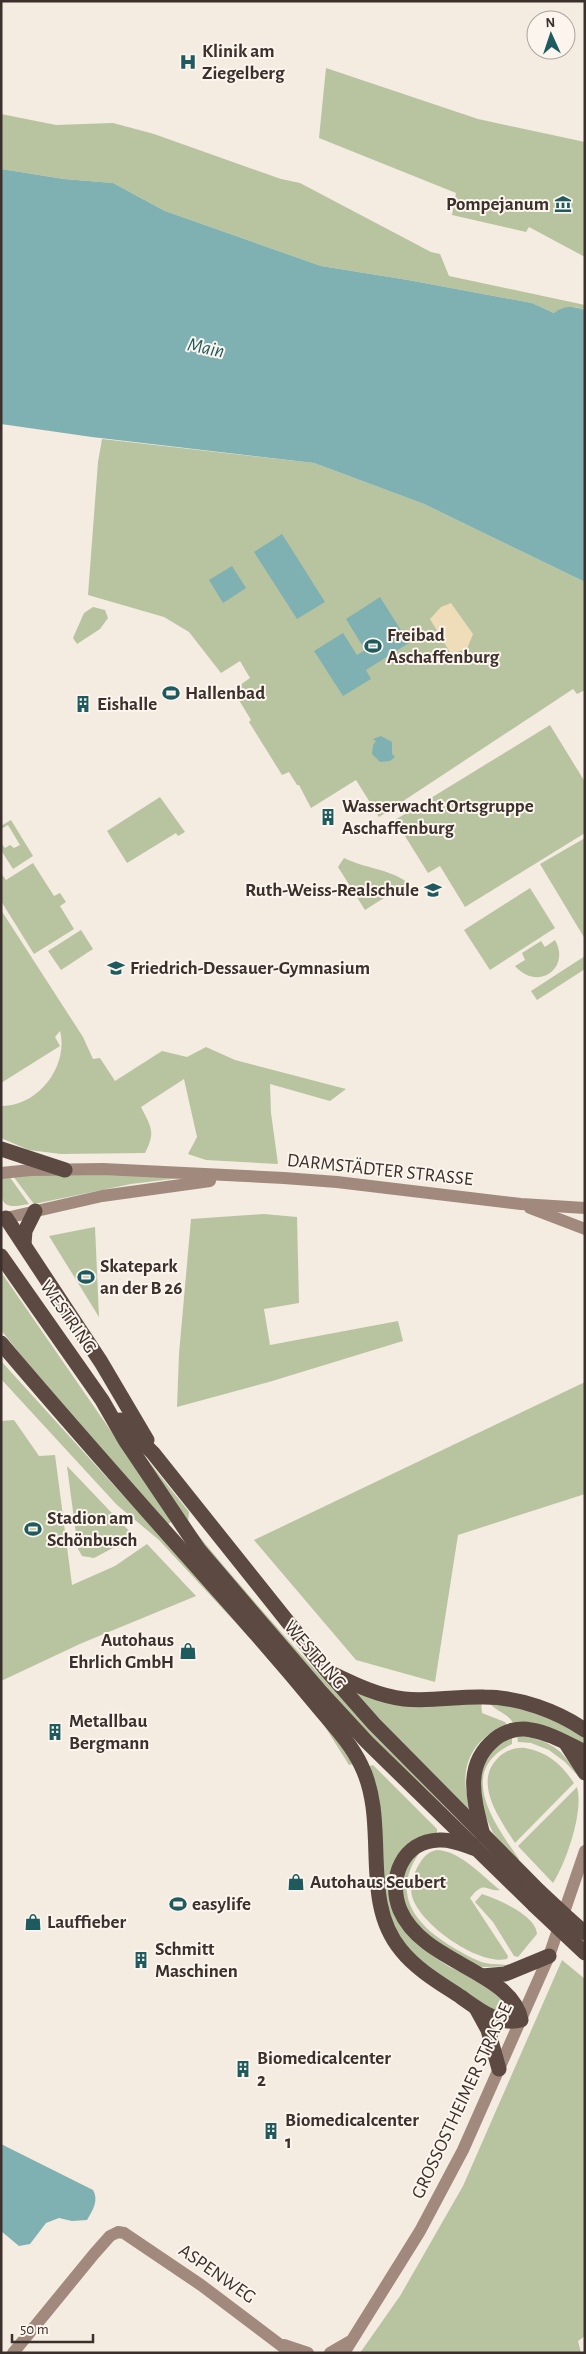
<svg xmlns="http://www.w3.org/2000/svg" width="586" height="2354" font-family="'Alegreya Sans',sans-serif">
<rect width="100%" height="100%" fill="#f4ebe1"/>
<g fill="#b8c4a0">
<polygon points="326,68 478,119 585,142 585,257 529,227 526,232 452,215 456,193 319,138"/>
<polygon points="1,114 56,125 113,123 154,134 281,179 300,183 431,252 440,254 449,276 585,305 585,310 576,307 554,313 532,303 408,280 321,266 165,211 113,183 64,179 1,169"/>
<polygon points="102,439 314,463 424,504 585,582 585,690 577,694 573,689 379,817 356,780 311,808 299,785 297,785 289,772 282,775 249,722 251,720 233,690 250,678 240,661 221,673 189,632 164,617 88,595 98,462"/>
<polygon points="93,607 105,610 108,618 100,629 77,644 73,638 84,613"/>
<polygon points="550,725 585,782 585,833 465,907 440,866 428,873 395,820"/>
<polygon points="160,797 185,832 178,836 176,833 127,863 107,831"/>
<polygon points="11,820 33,856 13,869 1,850 1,843 5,848 10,845 14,848 20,845 8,825 1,829 1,826"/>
<polygon points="585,838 585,939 540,864"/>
<path d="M344,858C364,868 389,869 407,882L406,884L365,910L338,867Z"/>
<polygon points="33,863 54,896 60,893 66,902 60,906 74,929 34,954 1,901 1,873 6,880"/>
<polygon points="530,888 555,928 490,970 464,930"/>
<path d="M1,910L83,1037L93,1059L100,1058L115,1081L162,1051L187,1057L206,1047L235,1060L346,1089L330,1101L270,1084L271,1113L278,1164L206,1160L188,1154L197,1137L184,1079L141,1107C151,1127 156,1132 145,1153L61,1154L29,1150L1,1138V1106C38,1107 69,1066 60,1031L55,1037L60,1046L1,1083Z"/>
<polygon points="81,930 93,949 61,970 48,951"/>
<path d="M555,940C571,968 538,992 515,966L525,960L522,953L541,941L545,947Z"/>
<polygon points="585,956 585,969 537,1000 531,991"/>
<polygon points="76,1173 188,1177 131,1184 34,1204 13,1176"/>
<path d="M9,1176L29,1204C0,1210 1,1203 1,1177Z"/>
<polygon points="264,1214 297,1217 299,1303 264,1309 270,1345 398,1321 403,1341 269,1382 177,1407 179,1354 191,1219"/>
<polygon points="95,1227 99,1317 49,1236"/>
<polygon points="1,1272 173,1521 168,1524 51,1393 1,1330"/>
<polygon points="1,1361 317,1709 353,1764 349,1765 322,1722 248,1636 159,1540 117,1505 1,1379"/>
<polygon points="585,1382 585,1494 458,1535 435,1682 356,1660 254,1540"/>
<polygon points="14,1420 39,1456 55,1455 72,1585 115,1566 147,1544 196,1596 82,1643 1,1681 1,1421"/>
<path d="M128,1438H130L189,1512L188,1523C284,1640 387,1750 494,1856L492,1859L357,1723L236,1586L177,1513Z"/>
<polygon points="67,1466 130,1532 126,1541 94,1558 82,1556 78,1549"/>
<path d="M350,1690L481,1701L482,1713L505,1722L507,1725C469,1739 458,1771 470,1808L469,1810Z"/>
<path d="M488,1701C521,1707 555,1718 585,1734V1745L513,1723C507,1712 494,1711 488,1701Z"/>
<path d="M517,1735C551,1741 561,1747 579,1777L565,1762L549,1750L531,1743L518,1742Z"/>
<path d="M512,1736V1744C455,1771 495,1824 519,1859L517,1861L493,1833L478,1800L484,1755Z"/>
<path d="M525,1748C548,1752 561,1764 574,1783L515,1843C501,1820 473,1784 497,1759C504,1751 515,1747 525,1748Z"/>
<path d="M373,1765L437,1829V1833C419,1834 402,1844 394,1861C373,1905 413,1944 448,1966C459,1972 474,1977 485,1985C492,1990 498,1997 505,2003L500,2015L425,1967L389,1925L366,1767Z"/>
<path d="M577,1787C584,1812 566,1862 553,1883L518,1846Z"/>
<path d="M437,1850C461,1851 482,1876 500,1890C485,1892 485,1879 470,1898L508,1956L507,1959C479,1966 419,1924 412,1896C410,1888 412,1878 416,1870C421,1860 426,1852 437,1850Z"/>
<path d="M420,1852C390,1894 415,1925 454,1948C463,1953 474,1960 485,1963C495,1965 506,1964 515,1966L481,1967L427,1938L401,1902L405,1863Z"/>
<path d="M482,1894C497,1899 536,1915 537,1934L518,1957L514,1956L493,1922L475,1902Z"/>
<polygon points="562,1960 585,1979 585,2336 578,2341 581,2353 360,2353 400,2296 463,2186"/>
</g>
<polygon fill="#efdcb8" points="451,603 473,634 467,649 451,654 430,619 441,607"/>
<g fill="#7fb0b2">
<path d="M1,169L64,179L113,183L165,211L321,266L408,280L532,303L554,313C564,305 573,306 585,310V582L424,504L314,463L92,437L1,424Z"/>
<polygon points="282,534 325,602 297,619 254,552"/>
<polygon points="232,566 246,588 223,603 209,580"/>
<polygon points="380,597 409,643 366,670 371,679 343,696 314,651 343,633 357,655 365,650 346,619"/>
<polygon points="381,736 392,742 392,754 395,757 390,761 380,762 372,754 373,745 376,741 373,739"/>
<path d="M1,2144L93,2190C99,2200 93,2210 87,2220L72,2221L59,2218L46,2223L30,2244L19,2246L1,2231Z"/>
</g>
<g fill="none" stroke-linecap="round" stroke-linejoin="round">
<g stroke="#a18a7d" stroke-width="12">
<polyline points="1,1173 31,1170 103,1169 284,1178 337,1182 521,1204 585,1208"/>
<polyline points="530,1208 585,1229"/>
<polyline points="6,1218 102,1196 210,1181"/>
<polyline points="284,2345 308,2353"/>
<polyline points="13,2353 94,2254 110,2236 118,2232 124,2233 201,2285 291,2353"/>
<polyline points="330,2353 349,2342"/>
<polyline points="344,2353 420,2231 463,2150 549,1956 585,1851"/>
</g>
<g stroke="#5c4a42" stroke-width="15">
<polyline points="1,1149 65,1170"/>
<polyline points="6,1218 101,1362 147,1440"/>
<polyline points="24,1244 25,1231 35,1211"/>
<polyline points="1,1256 102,1400 125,1440 199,1550 319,1690 367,1742 534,1905"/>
<path d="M1,1343C82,1439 166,1532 249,1626C273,1653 296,1680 319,1708C334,1726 351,1744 361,1765C390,1823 359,1900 401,1950C417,1970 440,1983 461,1997C478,2009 499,2026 521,2020C511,1970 423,1964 400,1910C387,1878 403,1841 439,1840C452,1839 464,1845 476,1849"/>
<polyline points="120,1420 153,1453 327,1671 374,1724 539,1891"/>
<path d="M333,1674C356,1685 379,1696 404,1699C431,1702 458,1696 484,1697C519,1697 557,1711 585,1730"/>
<polyline points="567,1745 585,1773"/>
<path d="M483,1835C474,1800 463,1765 495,1739C505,1731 519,1727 531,1730C550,1733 568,1744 585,1752"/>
<polyline points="569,1919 585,1933"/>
<polyline points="482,1976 505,1974 549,1956"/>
<polyline points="476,2008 488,2030 499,2069"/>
</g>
<g stroke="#5c4a42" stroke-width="15">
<polyline points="539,1891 569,1919"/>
<polyline points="534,1905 585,1953"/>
</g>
</g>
<defs>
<g id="hospital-bare" transform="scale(1.35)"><path d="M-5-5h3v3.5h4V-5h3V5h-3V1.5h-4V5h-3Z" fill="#1f5a5e" stroke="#fbf5ee" stroke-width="2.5" paint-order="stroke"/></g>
<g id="museum-bare" transform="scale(1.35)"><path d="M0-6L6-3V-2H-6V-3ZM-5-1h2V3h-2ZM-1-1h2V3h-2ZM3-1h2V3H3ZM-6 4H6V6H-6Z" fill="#1f5a5e" stroke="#fbf5ee" stroke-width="2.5" paint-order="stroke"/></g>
<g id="stadium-bare" transform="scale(1.35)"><path d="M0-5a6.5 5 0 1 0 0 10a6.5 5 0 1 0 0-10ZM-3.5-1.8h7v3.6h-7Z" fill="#1f5a5e" stroke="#fbf5ee" stroke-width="2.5" paint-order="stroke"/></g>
<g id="building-bare" transform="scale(1.35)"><path d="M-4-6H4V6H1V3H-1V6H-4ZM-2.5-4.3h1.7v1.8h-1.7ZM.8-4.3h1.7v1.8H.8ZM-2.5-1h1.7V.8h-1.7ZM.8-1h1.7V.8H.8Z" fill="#1f5a5e" stroke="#fbf5ee" stroke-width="2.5" paint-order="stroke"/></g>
<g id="school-bare" transform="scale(1.35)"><path d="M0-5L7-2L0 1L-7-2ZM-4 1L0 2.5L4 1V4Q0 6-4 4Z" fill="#1f5a5e" stroke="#fbf5ee" stroke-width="2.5" paint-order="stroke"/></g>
<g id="shop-bare" transform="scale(1.35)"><path d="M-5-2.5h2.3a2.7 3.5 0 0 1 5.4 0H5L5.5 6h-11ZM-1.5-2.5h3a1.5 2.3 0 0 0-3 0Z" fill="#1f5a5e" stroke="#fbf5ee" stroke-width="2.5" paint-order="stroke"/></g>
</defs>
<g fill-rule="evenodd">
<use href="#hospital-bare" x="188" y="62"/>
<use href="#museum-bare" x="563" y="204"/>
<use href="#stadium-bare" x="373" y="646"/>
<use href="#stadium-bare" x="171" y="693"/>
<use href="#building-bare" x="83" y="704"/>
<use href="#building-bare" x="328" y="817"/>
<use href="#school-bare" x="433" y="890"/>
<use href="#school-bare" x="116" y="968"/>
<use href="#stadium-bare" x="86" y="1277"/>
<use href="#stadium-bare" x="33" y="1529"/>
<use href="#shop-bare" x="188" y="1651"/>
<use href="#building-bare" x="55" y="1732"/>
<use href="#shop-bare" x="296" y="1882"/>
<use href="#stadium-bare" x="178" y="1904"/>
<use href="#shop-bare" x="33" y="1922"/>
<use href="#building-bare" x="141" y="1960"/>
<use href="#building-bare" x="243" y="2069"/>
<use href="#building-bare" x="271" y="2131"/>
</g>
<g text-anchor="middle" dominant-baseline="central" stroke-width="4" stroke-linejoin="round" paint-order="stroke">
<g font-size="19" font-weight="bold" fill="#3b302b" stroke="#fbf5ee" text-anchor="start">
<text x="202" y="51">Klinik am<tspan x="202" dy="22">Ziegelberg</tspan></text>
<text x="549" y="204" text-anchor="end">Pompejanum</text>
<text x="387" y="635">Freibad<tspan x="387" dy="22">Aschaffenburg</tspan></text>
<text x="185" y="693">Hallenbad</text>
<text x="97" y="704">Eishalle</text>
<text x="342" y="806">Wasserwacht Ortsgruppe<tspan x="342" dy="22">Aschaffenburg</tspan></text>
<text x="419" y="890" text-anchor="end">Ruth-Weiss-Realschule</text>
<text x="130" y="968">Friedrich-Dessauer-Gymnasium</text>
<text x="100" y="1266">Skatepark<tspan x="100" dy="22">an der B 26</tspan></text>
<text x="47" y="1518">Stadion am<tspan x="47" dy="22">Schönbusch</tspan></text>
<text x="174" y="1640" text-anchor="end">Autohaus<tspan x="174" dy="22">Ehrlich GmbH</tspan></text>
<text x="69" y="1721">Metallbau<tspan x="69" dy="22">Bergmann</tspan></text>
<text x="310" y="1882">Autohaus Seubert</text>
<text x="192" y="1904">easylife</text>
<text x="47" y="1922">Lauffieber</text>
<text x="155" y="1949">Schmitt<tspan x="155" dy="22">Maschinen</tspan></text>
<text x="257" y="2058">Biomedicalcenter<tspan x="257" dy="22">2</tspan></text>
<text x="285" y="2120">Biomedicalcenter<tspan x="285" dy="22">1</tspan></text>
</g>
<g font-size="19" fill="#3b302b" stroke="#fbf5ee">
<text transform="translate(380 1170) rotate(6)">DARMSTÄDTER STRASSE</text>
<text transform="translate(68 1317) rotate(55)">WESTRING</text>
<text transform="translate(315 1655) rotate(49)">WESTRING</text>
<text transform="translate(462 2101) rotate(-65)">GROSSOSTHEIMER STRASSE</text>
<text transform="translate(217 2274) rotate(35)">ASPENWEG</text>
</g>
<g font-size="20" font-style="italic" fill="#1f5a5e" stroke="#fbf5ee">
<text transform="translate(206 348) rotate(12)">Main</text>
</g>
</g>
<rect width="586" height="2354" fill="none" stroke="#3b302b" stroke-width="5"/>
<g transform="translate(551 35) rotate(357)"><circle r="24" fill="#fbf5ee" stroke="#aea6a0"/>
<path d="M0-4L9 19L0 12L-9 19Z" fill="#1f5a5e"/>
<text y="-8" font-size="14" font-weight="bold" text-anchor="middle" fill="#3b302b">N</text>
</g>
<path d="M12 2334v8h81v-8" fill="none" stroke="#3b302b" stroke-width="2.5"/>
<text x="20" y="2334" font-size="15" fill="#3b302b" stroke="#fbf5ee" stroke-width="4" paint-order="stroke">50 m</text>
</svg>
